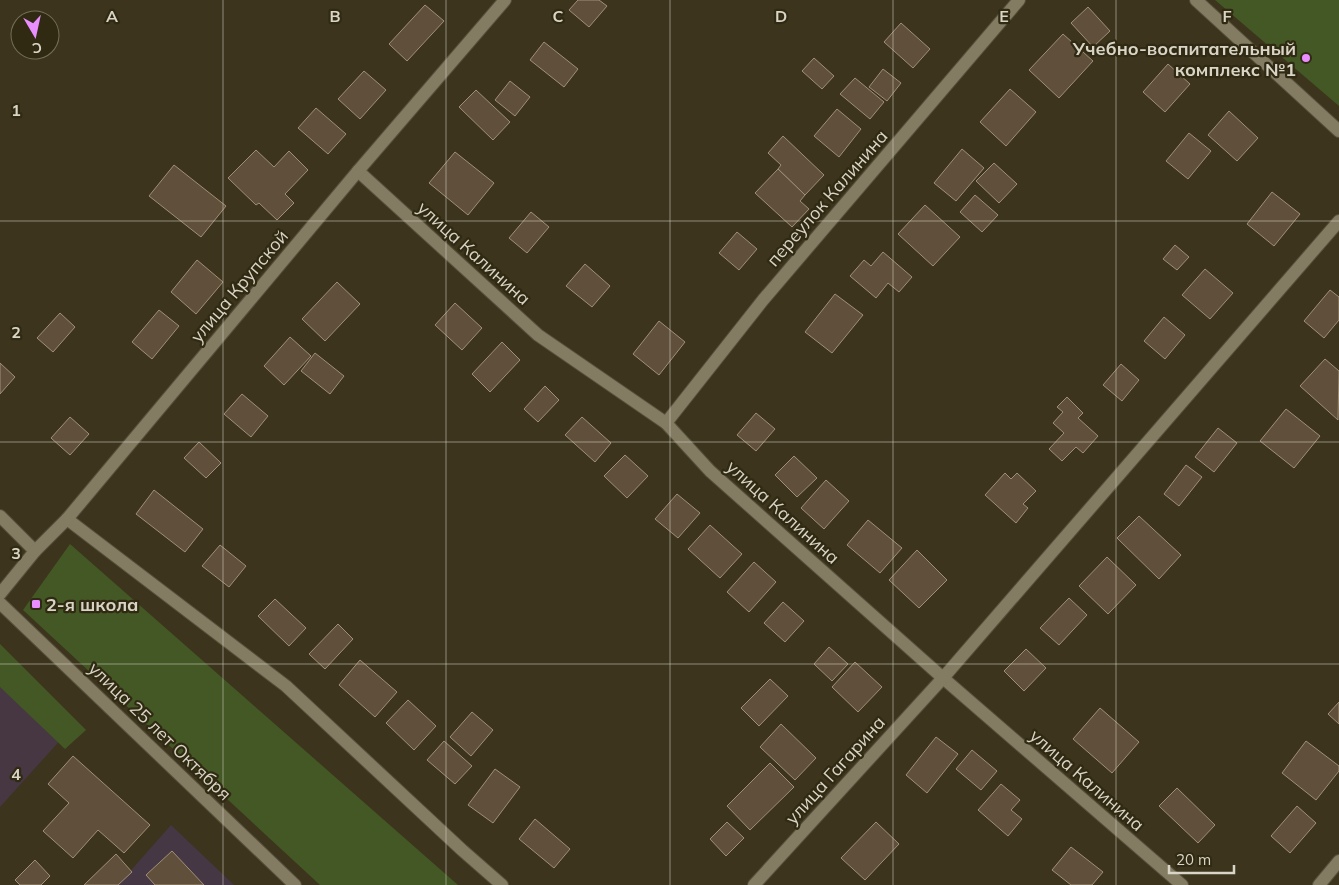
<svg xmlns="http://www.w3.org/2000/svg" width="1339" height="885" font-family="Mulish,sans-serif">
<rect width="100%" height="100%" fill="#3c341d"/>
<polygon fill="#463744" points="171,825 234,885 118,885"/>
<polygon fill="#463743" points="0,650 74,725 0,807"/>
<g fill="#435824">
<polygon points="1215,0 1339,0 1339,106"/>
<polygon points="70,544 458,885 320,885 23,610"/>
<polygon points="0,644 86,730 65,749 0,687"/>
</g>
<g fill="#60503b" stroke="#a08f78">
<polygon points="578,0 599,0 607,6 589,27 569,10"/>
<polygon points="425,5 444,21 407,61 389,44"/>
<polygon points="1088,7 1110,31 1093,47 1071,23"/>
<polygon points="901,23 930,49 913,68 884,42"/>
<polygon points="1063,34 1093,61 1059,98 1029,70"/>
<polygon points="544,42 578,69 564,87 530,60"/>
<polygon points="814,58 834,76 822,89 802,71"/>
<polygon points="1168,64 1190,84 1165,112 1143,92"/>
<polygon points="883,69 901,83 887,101 869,87"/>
<polygon points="364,71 386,90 360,119 338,99"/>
<polygon points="855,78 884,102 870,119 840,94"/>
<polygon points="510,81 530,97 515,116 495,100"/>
<polygon points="1010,89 1036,112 1006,146 980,122"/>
<polygon points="476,90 510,122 493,140 459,107"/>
<polygon points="316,108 346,134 328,154 298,128"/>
<polygon points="837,109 861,129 839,157 814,136"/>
<polygon points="1229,111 1258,138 1237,161 1208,135"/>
<polygon points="1189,133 1211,151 1188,179 1166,161"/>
<polygon points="783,136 824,175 805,195 778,169 781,165 768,153"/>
<polygon points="962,149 984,168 956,201 934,183"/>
<polygon points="256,150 274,167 289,151 308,170 285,194 294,203 277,220 259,203 256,205 228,178"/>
<polygon points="455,152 494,183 468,215 429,183"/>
<polygon points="994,163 1017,184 999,203 976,181"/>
<polygon points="174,165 226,206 201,237 149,196"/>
<polygon points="778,169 805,195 800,201 809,209 792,227 755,193"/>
<polygon points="1272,192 1300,214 1274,246 1247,224"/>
<polygon points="975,195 998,215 982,232 960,212"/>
<polygon points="925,205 960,237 933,266 898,234"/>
<polygon points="531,212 549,227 527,253 509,238"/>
<polygon points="737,232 757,249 739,270 719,253"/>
<polygon points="1175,245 1189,257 1177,270 1163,259"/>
<polygon points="883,252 912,277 899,292 888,283 876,298 850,276 864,260 871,266"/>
<polygon points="197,260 223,282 196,314 171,292"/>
<polygon points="585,264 610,286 592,307 566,286"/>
<polygon points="1205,269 1233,293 1210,319 1182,295"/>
<polygon points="337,282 360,304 325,341 302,319"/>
<polygon points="1330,290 1339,297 1339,320 1324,338 1304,321"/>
<polygon points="835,294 863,315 832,353 805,332"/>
<polygon points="455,303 482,328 462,350 435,325"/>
<polygon points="159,310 179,326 152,359 132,342"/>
<polygon points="60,313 75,327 53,352 37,338"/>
<polygon points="1164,317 1185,335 1165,359 1144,341"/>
<polygon points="659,321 685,342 659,375 633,354"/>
<polygon points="290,337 311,356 284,385 264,366"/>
<polygon points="502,342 520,360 490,392 472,374"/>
<polygon points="315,353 344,376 330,394 301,371"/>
<polygon points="1325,359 1339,371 1338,420 1300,386"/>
<polygon points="0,363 15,377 0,394"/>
<polygon points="1121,364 1139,380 1122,401 1103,385"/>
<polygon points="545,386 559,400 538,422 524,409"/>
<polygon points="242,394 268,416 251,437 224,414"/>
<polygon points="1067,397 1083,413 1078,418 1098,436 1083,453 1076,447 1062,461 1049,449 1064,433 1053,423 1063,412 1057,407"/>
<polygon points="1286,409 1320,436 1294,468 1260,441"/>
<polygon points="756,413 775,429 756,451 737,435"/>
<polygon points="70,417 89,434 70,455 51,438"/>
<polygon points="582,417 611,443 595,462 565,435"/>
<polygon points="1218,428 1237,443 1214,472 1195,457"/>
<polygon points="199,442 221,463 206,478 184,458"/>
<polygon points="625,455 648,476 627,498 604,476"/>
<polygon points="794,456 817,478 797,497 775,475"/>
<polygon points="1186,465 1202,477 1179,506 1164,494"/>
<polygon points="1005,473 1011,479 1017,473 1036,491 1023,504 1028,508 1016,523 985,495"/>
<polygon points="826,480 849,501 824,529 801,508"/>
<polygon points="154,490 203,529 185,552 136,514"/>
<polygon points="677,494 700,513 678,538 655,519"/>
<polygon points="1139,516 1181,555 1159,579 1117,538"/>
<polygon points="868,520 902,548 880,573 847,545"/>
<polygon points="710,525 742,554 720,578 688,549"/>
<polygon points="220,545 246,566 229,587 202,566"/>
<polygon points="917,550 947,580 919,608 889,580"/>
<polygon points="1107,557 1136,585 1108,614 1079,586"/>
<polygon points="754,562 776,582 749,612 727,592"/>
<polygon points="1069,598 1087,615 1059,645 1040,628"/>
<polygon points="275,599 306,628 289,646 258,616"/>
<polygon points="783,602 804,621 785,642 764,623"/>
<polygon points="338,624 353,639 325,669 309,654"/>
<polygon points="829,647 848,664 832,681 814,664"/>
<polygon points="1026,649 1046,668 1024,691 1004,671"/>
<polygon points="360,660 397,692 375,717 339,685"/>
<polygon points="855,662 882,687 858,712 832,687"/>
<polygon points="770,679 788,696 759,726 741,708"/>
<polygon points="408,700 436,726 414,750 386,723"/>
<polygon points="1339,702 1339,724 1328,714"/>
<polygon points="1100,708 1139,742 1112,773 1073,739"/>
<polygon points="472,712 493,730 471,756 450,737"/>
<polygon points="781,724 816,758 795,780 760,747"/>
<polygon points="936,737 958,754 927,793 906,775"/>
<polygon points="444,741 472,766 455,784 427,760"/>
<polygon points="1306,741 1339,766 1339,771 1316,800 1282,773"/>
<polygon points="972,750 997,771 981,790 956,769"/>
<polygon points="73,756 150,825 124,853 98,830 73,858 43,831 69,803 48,784"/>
<polygon points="770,763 794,787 750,830 727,806"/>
<polygon points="495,769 520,787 493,823 468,805"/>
<polygon points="1001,784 1020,800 1011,810 1022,819 1008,836 978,810"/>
<polygon points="1177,788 1215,825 1198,843 1159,806"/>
<polygon points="1297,806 1316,823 1290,853 1271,836"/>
<polygon points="535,819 570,849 554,868 519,839"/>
<polygon points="727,822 744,838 726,856 710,839"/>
<polygon points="876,822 899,844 865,880 841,858"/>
<polygon points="1071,847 1103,872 1092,885 1071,885 1052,870"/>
<polygon points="172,851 204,885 155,885 146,875"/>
<polygon points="116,854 132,872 118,885 84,885"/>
<polygon points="35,860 50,876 41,885 20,885 15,880"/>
</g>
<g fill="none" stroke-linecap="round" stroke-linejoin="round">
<g stroke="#56503b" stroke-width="14">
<g id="minor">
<polyline points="1196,0 1339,131"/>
<polyline points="358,171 538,335 666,423 710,471 943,678 1182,885"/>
<polyline points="666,423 763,300 1019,0"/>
<polyline points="0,516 35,551"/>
<polyline points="67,519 286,686 462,850 502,885"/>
<polyline points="0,594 35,551 67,519 358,171 505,0"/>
<polyline points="0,603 295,885"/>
<polyline points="754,885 943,678 1339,221"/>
<polyline points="1319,885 1339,861"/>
</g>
</g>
<use href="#minor" stroke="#837b62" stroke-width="12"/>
</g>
<path fill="none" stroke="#d8d4c6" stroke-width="1" stroke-opacity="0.55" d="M223,0V885M446,0V885M670,0V885M893,0V885M1116,0V885M0,221H1339M0,442H1339M0,664H1339"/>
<g fill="#e88eff" stroke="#312a13" stroke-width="2">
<circle cx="1306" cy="58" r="5"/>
<rect x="31" y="599" width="10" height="10" rx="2.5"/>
</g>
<g text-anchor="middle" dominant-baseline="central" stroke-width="4.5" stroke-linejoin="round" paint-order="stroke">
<g font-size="18" font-weight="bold" fill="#d8d4c6" stroke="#312a13" text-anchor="end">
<text x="1296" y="48">Учебно-воспитательный<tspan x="1296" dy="21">комплекс №1</tspan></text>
<text x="46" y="604" text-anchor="start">2-я школа</text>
</g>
<g font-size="18" fill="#d8d4c6" stroke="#312a13">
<text transform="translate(827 198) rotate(-49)">переулок Калинина</text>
<text transform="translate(474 253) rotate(42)">улица Калинина</text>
<text transform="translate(239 286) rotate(-50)">улица Крупской</text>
<text transform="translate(783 512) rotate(42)">улица Калинина</text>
<text transform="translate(160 731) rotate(44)">улица 25 лет Октября</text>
<text transform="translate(835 770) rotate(-48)">улица Гагарина</text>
<text transform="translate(1087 780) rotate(41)">улица Калинина</text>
</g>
</g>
<g font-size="16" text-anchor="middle" font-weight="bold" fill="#d8d4c6" stroke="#312a13" stroke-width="4.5" stroke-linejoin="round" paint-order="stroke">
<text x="112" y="22">A</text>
<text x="335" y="22">B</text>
<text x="558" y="22">C</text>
<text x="781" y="22">D</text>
<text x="1004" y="22">E</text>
<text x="1227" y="22">F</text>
<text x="16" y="116">1</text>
<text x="16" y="338">2</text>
<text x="16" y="559">3</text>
<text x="16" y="780">4</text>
</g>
<g transform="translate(35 35) rotate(171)"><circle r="24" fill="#312a13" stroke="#746e5b"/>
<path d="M0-4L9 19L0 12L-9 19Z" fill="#e88eff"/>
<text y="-8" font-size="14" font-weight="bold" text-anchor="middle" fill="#d8d4c6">С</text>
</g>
<path d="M1169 865v8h65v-8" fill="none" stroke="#d8d4c6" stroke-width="2.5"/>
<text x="1176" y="865" font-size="15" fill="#d8d4c6" stroke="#312a13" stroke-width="4" paint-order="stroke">20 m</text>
</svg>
